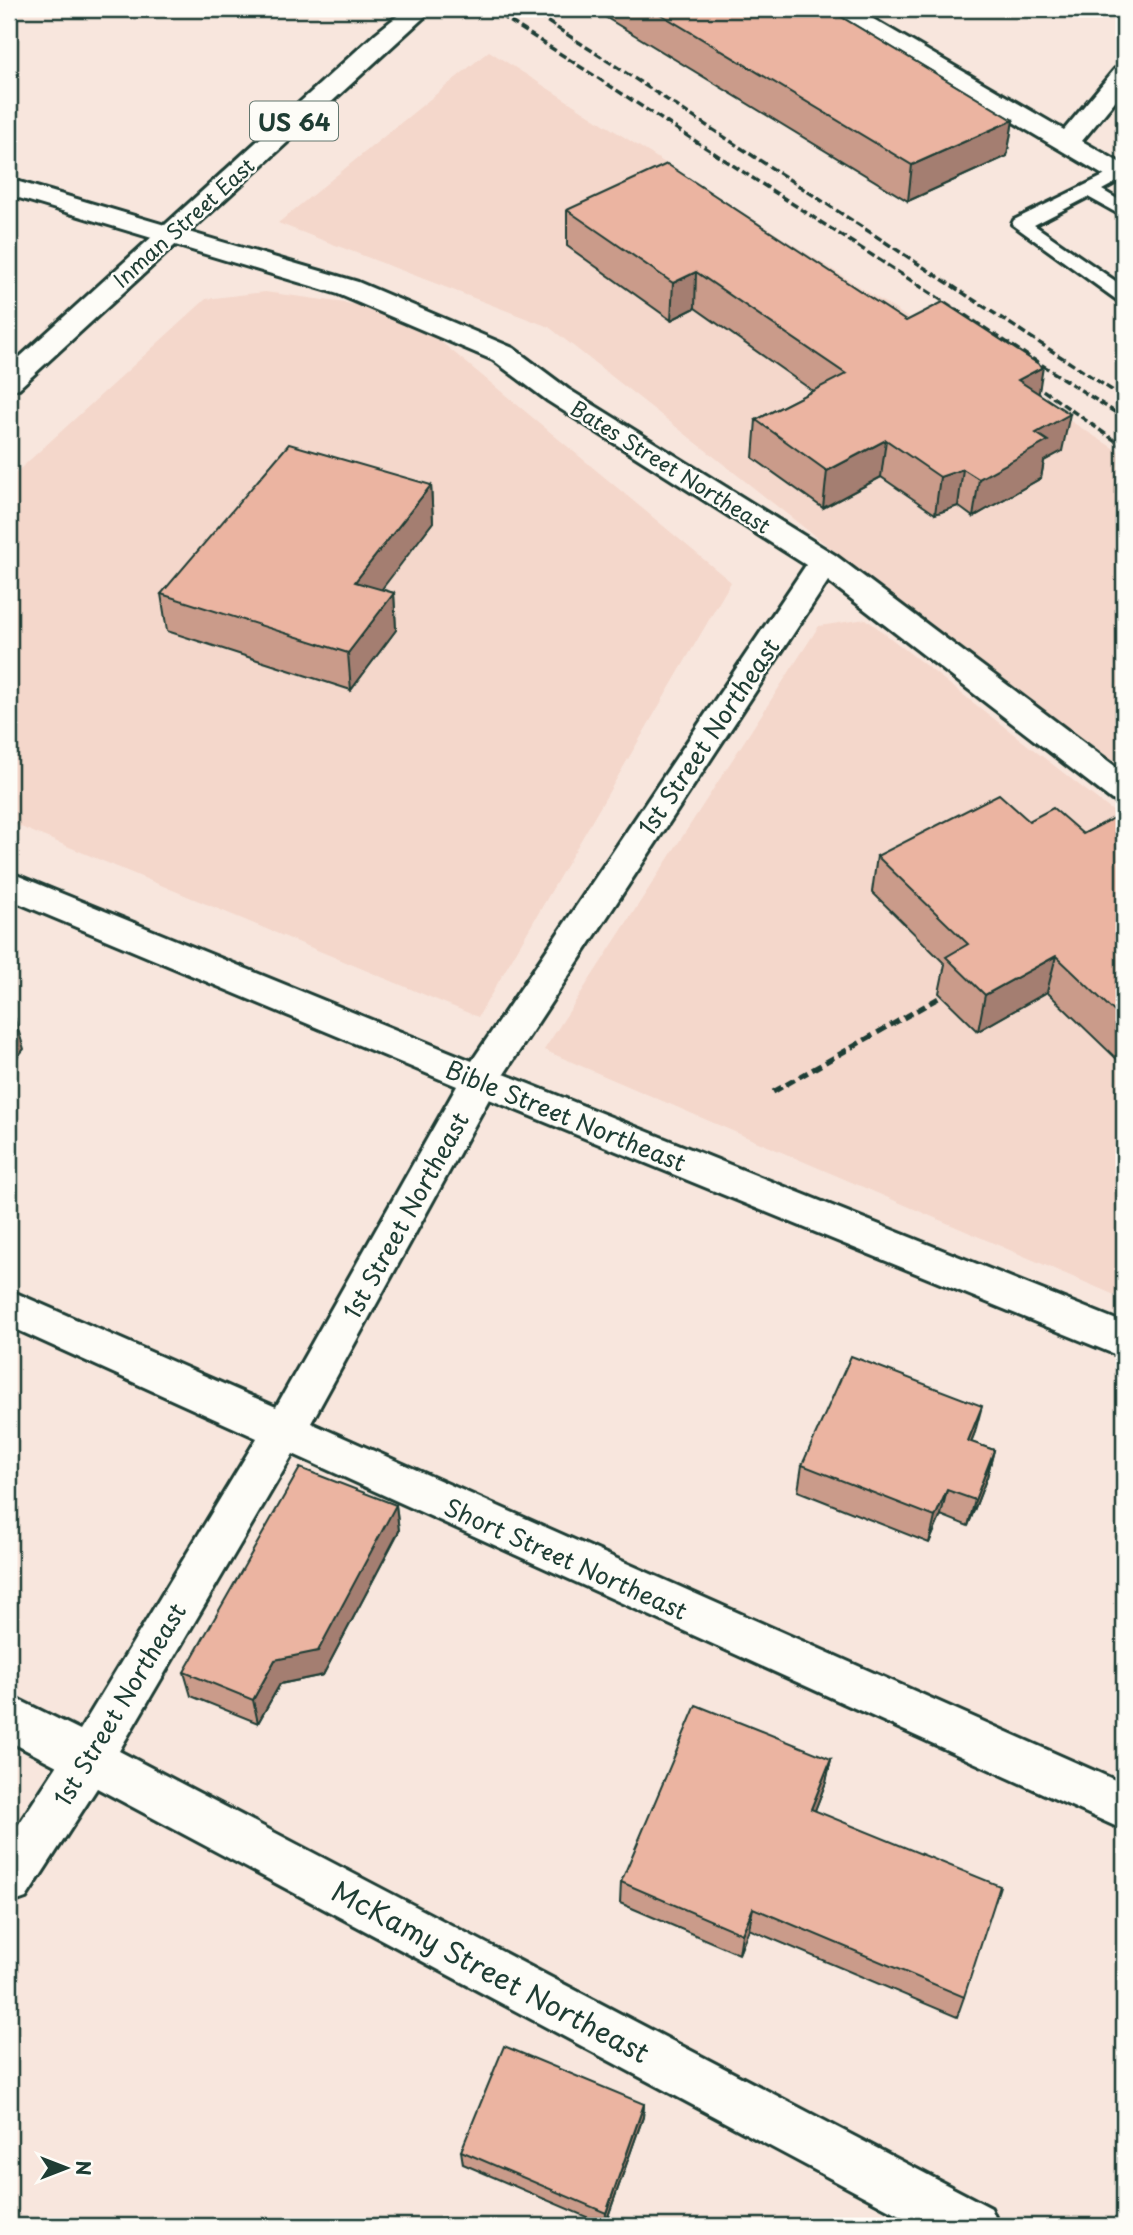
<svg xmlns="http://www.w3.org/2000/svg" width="1133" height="2235" font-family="'Playpen Sans',sans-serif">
<rect width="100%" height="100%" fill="#f8e6dd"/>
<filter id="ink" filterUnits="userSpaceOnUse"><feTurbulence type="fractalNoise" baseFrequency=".0143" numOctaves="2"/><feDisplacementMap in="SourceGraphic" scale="14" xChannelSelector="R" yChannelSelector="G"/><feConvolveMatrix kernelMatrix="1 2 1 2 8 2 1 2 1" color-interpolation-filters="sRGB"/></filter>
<g filter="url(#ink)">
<g fill="#f4d7cb">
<polygon points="489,51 1124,455 1124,779 549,327 278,223"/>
<polygon points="265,292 404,311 731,582 478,1017 9,822 9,479 206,299"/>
<polygon points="866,619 1124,820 1124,1299 544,1050 819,626"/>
</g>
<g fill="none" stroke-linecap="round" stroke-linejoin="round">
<g stroke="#1f3d34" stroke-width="6">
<polygon id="lane" points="1120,168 1124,169 1124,178 1102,190 1124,203 1124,217 1088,197 1034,225 1124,287 1124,302 1117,300 1012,224 1014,220"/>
</g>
<g stroke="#1f3d34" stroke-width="6">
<g id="street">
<polygon points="827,9 856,9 1064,130 1115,69 1124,66 1124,90 1082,141 1124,165 1124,184 1115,182 830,14"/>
<polygon points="9,179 358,282 513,348 568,389 835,555 1124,773 1124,803 1112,800 828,581 504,1074 1124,1323 1124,1358 489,1099 311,1423 1124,1784 1124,1830 293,1454 119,1751 991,2208 999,2226 920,2226 97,1788 26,1898 9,1904 9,1839 57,1766 9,1741 9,1695 80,1730 257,1438 9,1326 9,1290 276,1407 457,1086 9,899 9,872 472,1061 806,565 548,401 493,360 338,294 9,195"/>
</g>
</g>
<g stroke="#1f3d34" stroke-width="6">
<polygon id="primary" points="406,9 433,9 19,388 9,391 9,367 376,33"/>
</g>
<use href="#lane" fill="#fdfcf7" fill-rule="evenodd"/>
<use href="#street" fill="#fdfcf7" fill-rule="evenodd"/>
<use href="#primary" fill="#fdfcf7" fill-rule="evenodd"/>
<g stroke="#1f3d34" stroke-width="3.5" stroke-dasharray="8 3.5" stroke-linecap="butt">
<polyline points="491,9 1124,418"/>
<polyline points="528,9 1124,398"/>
<polyline points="1024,377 1124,447"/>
</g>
<polyline stroke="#1f3d34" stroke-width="5" stroke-dasharray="10 5" stroke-linecap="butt" points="773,1092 958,987"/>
</g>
<g fill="#ca9b8a" stroke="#1f3d34" stroke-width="2">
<polygon points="592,9 828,9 1013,120 1007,156 908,201"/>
<polygon points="567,210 906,321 1039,394 1062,451 1044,461 1041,478 973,517 958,506 935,514 881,477 823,508 753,458 756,420 813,391 695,308 671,320 567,246"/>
<polygon points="431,485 433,522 381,589 394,593 396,630 351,690 167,631 161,594"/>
<polygon points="1124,814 1124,1066 1047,992 978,1031 939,993 945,964 872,892 877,856 1029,821 1083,834"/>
<polygon points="975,1432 971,1442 994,1450 987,1477 968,1526 941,1515 929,1543 798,1491 802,1465"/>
<polygon points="396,1505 399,1531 323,1675 280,1684 258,1723 191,1696 184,1672"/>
<polygon points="831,1759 826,1782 815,1810 964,1997 957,2017 749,1929 739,1954 620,1903 621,1882"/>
<polygon points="644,2104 643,2117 605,2225 463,2164 461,2151"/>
</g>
<g fill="#a47e71" stroke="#1f3d34" stroke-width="2">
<polygon points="1013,120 1007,156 908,201 912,165"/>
<polygon points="696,272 695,308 671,320 673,283"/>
<polygon points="1043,367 1037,404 1018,380"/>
<polygon points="1070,414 1062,451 1044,461 1041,478 973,517 979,479 1036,433"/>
<polygon points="886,440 881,477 823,508 827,471"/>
<polygon points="963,469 958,506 935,514 940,477"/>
<polygon points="431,485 433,522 359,619 355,582"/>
<polygon points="394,593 396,630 351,690 348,653"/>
<polygon points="1056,956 1047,992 978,1031 985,995"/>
<polygon points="15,1019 24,1049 9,1067 9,1028"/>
<polygon points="982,1406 975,1432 961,1467 968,1441"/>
<polygon points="994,1450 987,1477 968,1526 975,1500"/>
<polygon points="947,1490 941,1515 929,1543 935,1517"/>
<polygon points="396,1505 399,1531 323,1675 280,1684 258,1723 253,1700 275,1660"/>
<polygon points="831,1759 826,1782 807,1831 811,1809"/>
<polygon points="753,1908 749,1929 739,1954 742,1934"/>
<polygon points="644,2104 643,2117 605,2225 606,2213"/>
</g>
<g fill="#ebb4a1" stroke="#1f3d34" stroke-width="2">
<polygon points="652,9 828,9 1013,120 912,165"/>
<polygon points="667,164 906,321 943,302 1043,367 1018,380 1070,414 1036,433 1048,441 979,479 963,469 940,477 886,440 827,471 756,420 846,374 696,272 673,283 567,210"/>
<polygon points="289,444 431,485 355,582 394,593 348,653 161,594"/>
<polygon points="999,794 1029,821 1053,808 1083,834 1123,813 1124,814 1124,1021 1056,956 985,995 946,957 968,944 877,856"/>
<polygon points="9,1017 15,1019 9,1028"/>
<polygon points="851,1356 982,1406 968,1441 994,1450 975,1500 947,1490 935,1517 802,1465"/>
<polygon points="300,1468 396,1505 318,1651 275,1660 253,1700 184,1672"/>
<polygon points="696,1705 831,1759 811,1809 1000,1886 964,1997 753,1908 742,1934 621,1882"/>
<polygon points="504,2046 644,2104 606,2213 461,2151"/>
</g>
</g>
<g text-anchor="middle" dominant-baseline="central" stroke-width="5" stroke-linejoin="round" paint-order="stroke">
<g font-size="21" fill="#1f3d34" stroke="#fdfcf7">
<text transform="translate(183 222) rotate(-42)">Inman Street East</text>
<text transform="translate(671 466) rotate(32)">Bates Street Northeast</text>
</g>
<rect fill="#fdfcf7" stroke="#62766e" stroke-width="2" x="250" y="101.5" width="88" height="39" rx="5"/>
<g font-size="23" font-weight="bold" fill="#1f3d34">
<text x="294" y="121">US 64</text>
</g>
<g font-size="24" fill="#1f3d34" stroke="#fdfcf7">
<text transform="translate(708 736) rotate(-56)">1st Street Northeast</text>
<text transform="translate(566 1115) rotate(22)">Bible Street Northeast</text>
<text transform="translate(405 1215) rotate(-61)">1st Street Northeast</text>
<text transform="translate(566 1558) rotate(24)">Short Street Northeast</text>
<text transform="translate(119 1704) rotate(-59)">1st Street Northeast</text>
</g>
<g font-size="28" fill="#1f3d34" stroke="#fdfcf7">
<text transform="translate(491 1971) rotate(28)">McKamy Street Northeast</text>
</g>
</g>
<rect width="1133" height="2235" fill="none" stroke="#fdfcf7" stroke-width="35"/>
<rect x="18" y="18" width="1098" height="2200" fill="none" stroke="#1f3d34" stroke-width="2.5" filter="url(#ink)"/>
<g transform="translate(66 2168) rotate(90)" stroke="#fdfcf7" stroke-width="5" paint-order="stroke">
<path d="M0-5L12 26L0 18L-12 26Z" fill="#1f3d34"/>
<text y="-10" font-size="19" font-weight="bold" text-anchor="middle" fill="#1f3d34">N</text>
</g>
</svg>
